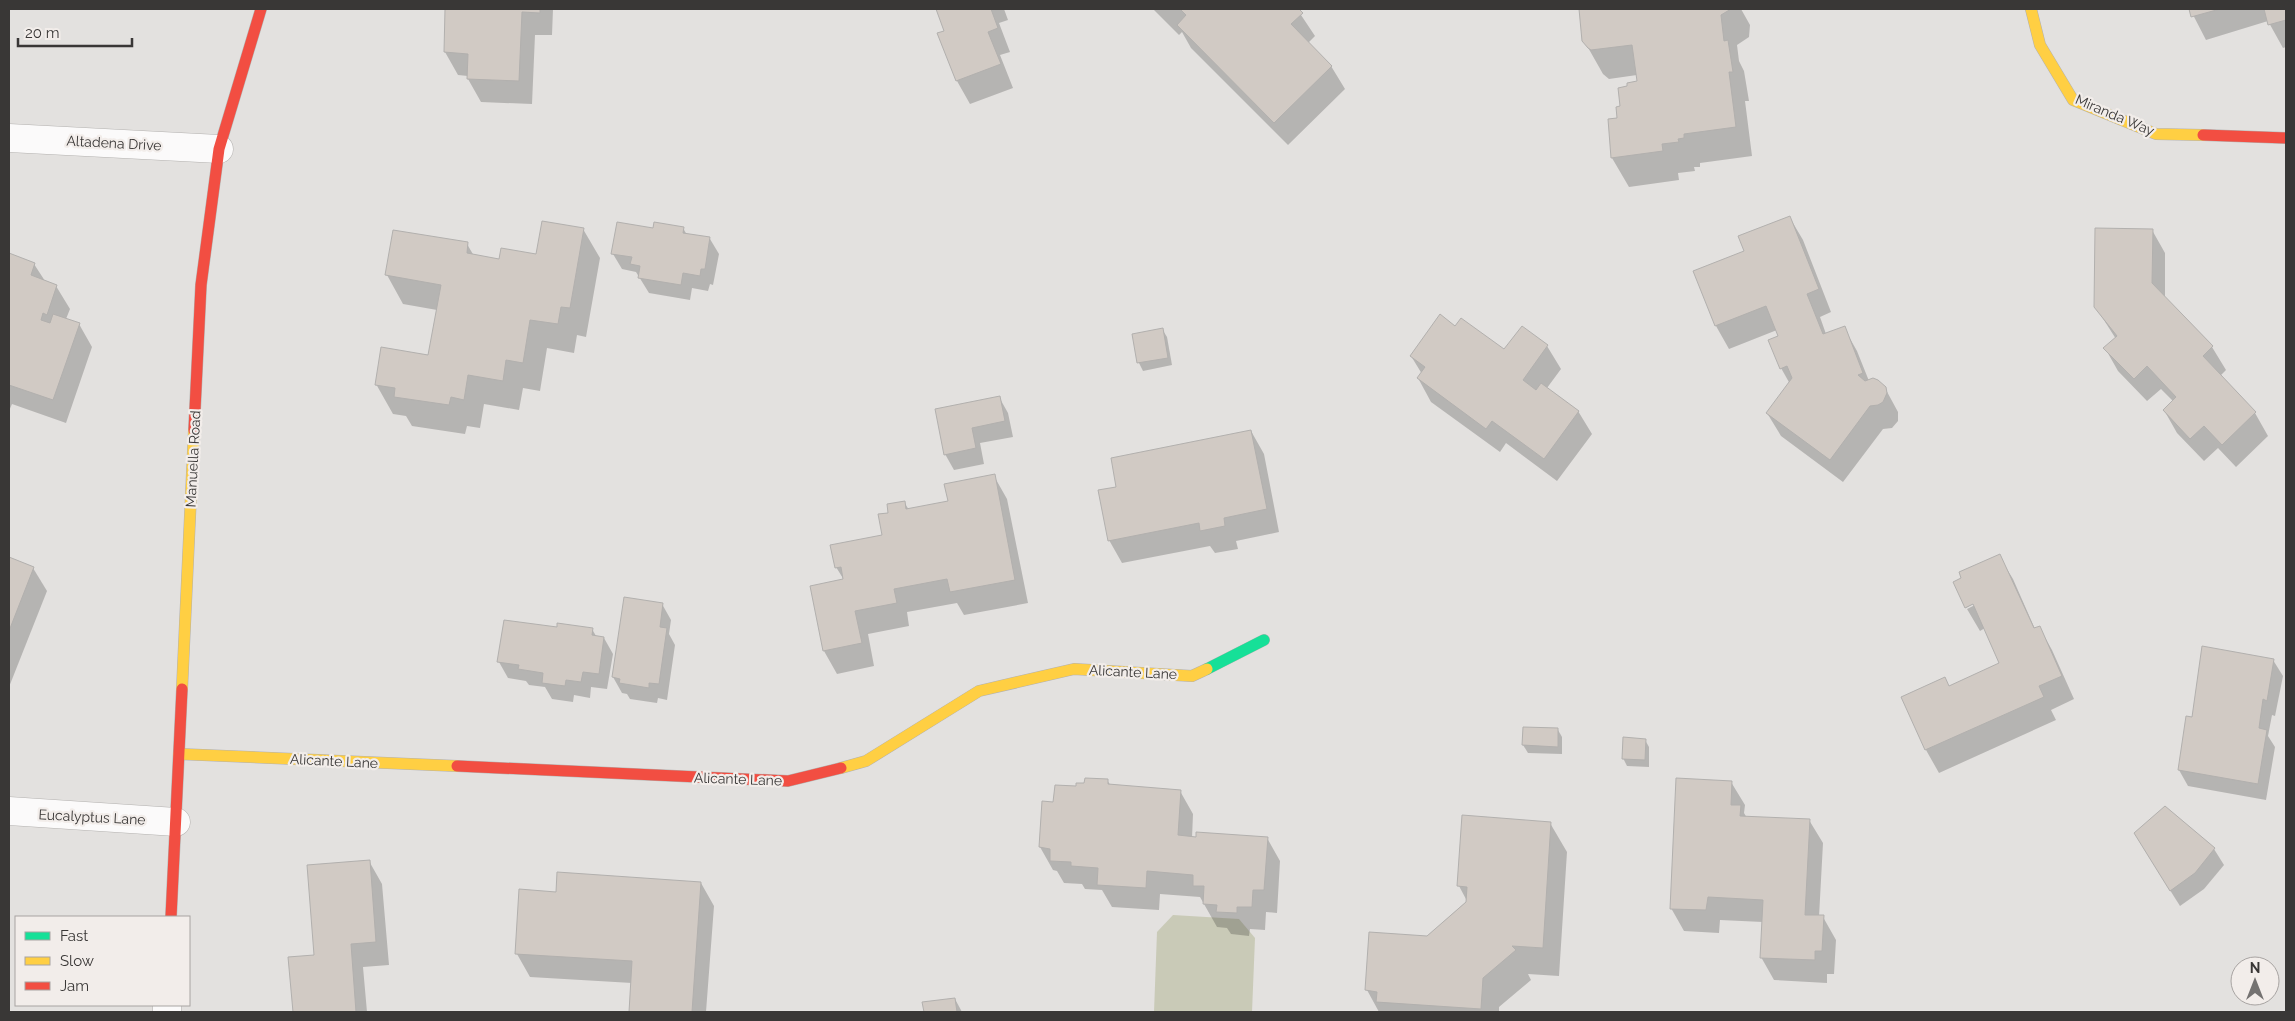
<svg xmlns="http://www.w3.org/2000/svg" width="2295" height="1021" font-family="Raleway,sans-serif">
<rect width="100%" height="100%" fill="#e3e1df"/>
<polygon fill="#c9cab7" points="1173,915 1239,919 1255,938 1252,1012 1154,1012 1157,932"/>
<g fill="#0003">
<polygon points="470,9 553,9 552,35 535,35 532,104 481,102 468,79 468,76 458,75 445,52"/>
<polygon points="937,9 1004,9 1008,20 999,23 1010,52 1000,55 1013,88 970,104 957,81 939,34 946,32"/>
<polygon points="1153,9 1297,9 1315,36 1308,43 1331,66 1345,89 1288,145 1191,48 1182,32 1179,35"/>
<polygon points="1581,9 1741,9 1750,25 1749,37 1737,45 1739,61 1744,71 1749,101 1745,101 1752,156 1700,163 1700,167 1694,167 1695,171 1678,173 1679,180 1629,187 1612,158 1622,108 1629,87 1638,82 1637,75 1609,79 1603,74 1586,44"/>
<polygon points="2190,9 2286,9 2286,47 2283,48 2268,21 2206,40"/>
<polygon points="1790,218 1803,240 1831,312 1820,317 1826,334 1844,328 1857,351 1869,381 1885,388 1898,412 1898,421 1892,428 1883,429 1843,482 1781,436 1767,413 1790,384 1781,368 1779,337 1777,330 1729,349 1716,326 1746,252"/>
<polygon points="683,228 687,235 710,239 719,254 713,285 710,284 708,291 692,288 690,300 649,293 636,272 622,269 613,254 654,229"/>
<polygon points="583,229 600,258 586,337 577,335 574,353 547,348 540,391 523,388 519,410 484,404 480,428 467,426 465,434 412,426 406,416 393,414 376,384 430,357 437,310 403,304 387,275 467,244 474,256 500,260 538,255"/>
<polygon points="2152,230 2165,253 2165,298 2212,347 2226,370 2220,376 2255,413 2268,436 2236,467 2218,448 2204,461 2177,433 2164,410 2173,401 2161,389 2147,401 2118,371 2105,348 2116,339 2095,306"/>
<polygon points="9,255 34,264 45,281 56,286 70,309 66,319 79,324 92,347 66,423 12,404 9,411"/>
<polygon points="1456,327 1504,351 1547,346 1561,369 1547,388 1578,411 1592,434 1557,481 1506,443 1500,452 1431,402 1418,378 1422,374 1411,356"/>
<polygon points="1162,329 1167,337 1172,365 1143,371 1139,363 1133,335"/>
<polygon points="999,397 1008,413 1013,437 980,443 984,464 954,470 945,454"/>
<polygon points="1251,431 1264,454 1279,532 1236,541 1238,549 1215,553 1210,546 1122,563 1109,540"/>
<polygon points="994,476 1007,499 1028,603 964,615 957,603 907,612 909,626 868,634 874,666 837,674 824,651 844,580 836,567 883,536 890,514 904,502 909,510 949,502"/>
<polygon points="1999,556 2013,579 2035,629 2039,627 2052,650 2074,699 2051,710 2056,720 1939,773 1926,750 1903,698 1949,687 2001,664 1985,628 1980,631 1967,609 1979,603 1978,601 1966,608 1955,582"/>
<polygon points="9,559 33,568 47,591 9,687"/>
<polygon points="662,604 671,620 669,634 675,645 667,700 658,698 657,703 630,699 627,694 622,693 613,677"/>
<polygon points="558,629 592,629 596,636 604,638 613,654 607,689 591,687 590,698 574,695 573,702 552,699 545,687 529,685 526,681 508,678 499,662"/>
<polygon points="2273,660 2283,676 2275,716 2272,715 2268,736 2275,747 2266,800 2188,786 2179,770"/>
<polygon points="1524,728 1558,730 1562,737 1562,754 1528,753 1523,745"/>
<polygon points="1645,740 1649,747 1649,767 1627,766 1623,758"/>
<polygon points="1107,780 1111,786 1180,791 1193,814 1192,838 1267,838 1280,861 1277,913 1266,912 1265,930 1250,929 1249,936 1231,934 1227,928 1217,927 1200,897 1160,894 1159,910 1112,907 1102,890 1085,889 1082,884 1064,883 1057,871 1053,870 1040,847 1055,803 1077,788"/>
<polygon points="1731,782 1745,805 1744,813 1747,818 1809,820 1823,843 1819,917 1823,917 1836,940 1834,974 1827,974 1827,983 1774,980 1761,957 1763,922 1720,920 1719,933 1684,931 1671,908"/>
<polygon points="2165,808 2214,849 2224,865 2204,889 2180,906 2144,849"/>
<polygon points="1463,817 1550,823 1567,852 1559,976 1528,974 1531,980 1499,1007 1499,1012 1379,1012 1367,990 1467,901 1459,886"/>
<polygon points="369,861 382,884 389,965 363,967 367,1012 294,1012 290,958 316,956"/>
<polygon points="701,883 714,906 706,1012 630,1012 632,983 530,977 517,954"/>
<polygon points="955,999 962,1012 925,1012 924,1003"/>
</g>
<g fill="#d1cac4" stroke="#b2b0ae">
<polygon points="445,9 540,9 540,13 522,12 519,81 467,79 468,54 444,52"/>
<polygon points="936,9 991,9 998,28 988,32 1001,64 956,81 937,33 944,31"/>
<polygon points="1180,9 1299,9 1303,13 1291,24 1332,66 1274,123 1177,25 1186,15"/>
<polygon points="1579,9 1731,9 1721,15 1724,41 1728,40 1733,72 1729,72 1736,127 1684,134 1684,138 1678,139 1679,142 1662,144 1663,151 1611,158 1608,119 1617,118 1616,107 1620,106 1618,88 1627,86 1627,83 1637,81 1632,45 1591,50 1588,48 1582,41"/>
<polygon points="2189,9 2220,9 2191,17"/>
<polygon points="2264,9 2286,9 2286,20 2268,25"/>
<polygon points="1790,216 1819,289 1807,294 1823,334 1845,326 1863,373 1858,375 1865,381 1873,378 1878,380 1886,387 1887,393 1883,402 1878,405 1870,406 1830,460 1766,413 1792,378 1787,366 1780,369 1768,340 1778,336 1766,306 1715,326 1693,271 1744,251 1738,236"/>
<polygon points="542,221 584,228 570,308 561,307 558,324 530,320 523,363 506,360 503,381 468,375 464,400 451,397 449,405 394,397 395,388 375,385 381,347 428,355 441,285 385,275 393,230 468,242 467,253 499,259 501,248 536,254"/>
<polygon points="617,222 653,228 654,222 684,227 683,233 710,237 705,269 701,269 700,276 683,273 681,285 638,278 640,266 630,264 632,257 611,254"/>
<polygon points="2095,228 2153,229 2152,283 2213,346 2203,356 2256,412 2222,445 2204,426 2190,439 2163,410 2176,397 2147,366 2134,379 2103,348 2117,336 2094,307"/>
<polygon points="9,253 35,263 31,275 57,285 47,315 43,313 41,320 50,323 53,314 80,323 53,400 9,385"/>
<polygon points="1440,314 1455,326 1461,318 1504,349 1522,326 1548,345 1523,380 1536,390 1541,383 1579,411 1544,459 1492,421 1486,429 1417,378 1425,367 1410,356"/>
<polygon points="1163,328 1168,358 1137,363 1132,334"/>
<polygon points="1000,396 1005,421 972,428 976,448 944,455 935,409"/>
<polygon points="1251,430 1267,509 1224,518 1225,526 1200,531 1199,523 1108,541 1098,490 1116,487 1111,458"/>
<polygon points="995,474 1015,580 950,592 947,579 894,589 897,603 855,611 862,643 823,651 810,586 843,579 841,567 835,568 830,545 882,535 878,514 888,513 887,504 905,501 906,509 948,501 944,484"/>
<polygon points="2000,554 2034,628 2040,626 2062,676 2039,686 2044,697 1925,750 1901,697 1945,677 1949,686 1999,663 1973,604 1965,608 1953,582 1961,578 1959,572"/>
<polygon points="9,557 34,567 9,631"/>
<polygon points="624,597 663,603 660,627 667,628 659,684 649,683 649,688 619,683 620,679 612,677"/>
<polygon points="504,620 557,627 557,623 593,628 592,635 604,637 599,674 583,672 581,682 566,680 565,686 542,683 543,673 518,669 519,665 497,662"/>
<polygon points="2202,646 2274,659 2267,701 2263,699 2259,728 2267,730 2258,784 2178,770 2186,716 2192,717"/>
<polygon points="1523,727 1558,728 1558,747 1522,745"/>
<polygon points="1623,737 1646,739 1645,760 1622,759"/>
<polygon points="1085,778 1108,779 1108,784 1181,790 1178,835 1196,837 1196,832 1268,837 1264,890 1253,890 1252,907 1237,907 1237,913 1216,912 1217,905 1203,904 1204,886 1193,886 1193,875 1147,871 1146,888 1097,885 1098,868 1071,866 1071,862 1050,861 1050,849 1039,847 1042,801 1053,802 1055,785 1076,786 1076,783 1084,783"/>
<polygon points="1676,778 1732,781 1731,805 1741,805 1740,816 1810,819 1805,915 1824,915 1822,951 1815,951 1815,960 1760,958 1763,900 1708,897 1706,910 1670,909"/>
<polygon points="2165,806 2215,848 2195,873 2170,891 2134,833"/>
<polygon points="1462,815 1551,822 1543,948 1512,946 1516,950 1483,978 1481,1009 1376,1002 1377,992 1365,990 1369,932 1427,936 1466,902 1467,887 1457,886"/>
<polygon points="370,860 376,942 351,944 356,1012 293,1012 288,957 314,955 307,865"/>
<polygon points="557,872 701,882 692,1012 629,1012 632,961 515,954 519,889 556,892"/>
<polygon points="955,998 957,1012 924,1012 922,1002"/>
</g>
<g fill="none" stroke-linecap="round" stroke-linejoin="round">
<g stroke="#b3b1af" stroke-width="29">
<g id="street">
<polyline points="9,138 219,149"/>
<polyline points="9,811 176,822"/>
<polyline points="167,1012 167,1005"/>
</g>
</g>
<g stroke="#b3b1af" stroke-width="12">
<polyline id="fast" points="1207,669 1264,640"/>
</g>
<g stroke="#b3b1af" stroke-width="12">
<g id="slow">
<polyline points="2031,9 2040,45 2073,100 2156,134 2203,135"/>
<polyline points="182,689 194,430"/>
<polyline points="179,754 457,766"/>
<polyline points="841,768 866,761 979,691 1074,669 1192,676 1207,669"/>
</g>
</g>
<g stroke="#b3b1af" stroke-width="12">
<g id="jam">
<polyline points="2203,135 2286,138"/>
<polyline points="194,430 201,285 219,149 261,9"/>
<polyline points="457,766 788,781 841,768"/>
<polyline points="171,917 182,689"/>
</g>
</g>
<use href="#street" stroke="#fbfafa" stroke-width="28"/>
<use href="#fast" stroke="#16e098" stroke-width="11"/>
<use href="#slow" stroke="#ffcf43" stroke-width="11"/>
<use href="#jam" stroke="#f24e42" stroke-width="11"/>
</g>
<g text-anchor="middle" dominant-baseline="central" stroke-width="4.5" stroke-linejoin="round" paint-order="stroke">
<g font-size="14" fill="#393736" stroke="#f2edea">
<text transform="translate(2115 115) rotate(23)">Miranda Way</text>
<text transform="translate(114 143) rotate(3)">Altadena Drive</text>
<text transform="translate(193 459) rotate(-87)">Manuella Road</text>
<text transform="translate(1133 672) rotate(3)">Alicante Lane</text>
<text transform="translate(334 761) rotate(3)">Alicante Lane</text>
<text transform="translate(738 779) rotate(2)">Alicante Lane</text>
<text transform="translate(92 817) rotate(3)">Eucalyptus Lane</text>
</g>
</g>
<rect width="2295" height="1021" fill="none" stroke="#393736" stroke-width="20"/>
<rect x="15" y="916" width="175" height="90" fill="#f2edea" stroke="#a8a4a2"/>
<rect x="25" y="932" width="25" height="8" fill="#16e098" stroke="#a8a4a2"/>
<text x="60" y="941" font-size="15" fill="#393736">Fast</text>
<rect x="25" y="957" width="25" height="8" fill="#ffcf43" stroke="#a8a4a2"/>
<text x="60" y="966" font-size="15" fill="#393736">Slow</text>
<rect x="25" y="982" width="25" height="8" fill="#f24e42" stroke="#a8a4a2"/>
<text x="60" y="991" font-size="15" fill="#393736">Jam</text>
<g transform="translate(2255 981)"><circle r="24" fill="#f2edea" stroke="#a8a4a2"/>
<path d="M0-4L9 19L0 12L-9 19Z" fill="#747271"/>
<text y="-8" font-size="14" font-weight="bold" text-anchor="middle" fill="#393736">N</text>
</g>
<path d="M18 38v8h114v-8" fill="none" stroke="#393736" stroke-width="2.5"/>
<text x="25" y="38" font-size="15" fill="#393736" stroke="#f2edea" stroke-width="4" paint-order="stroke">20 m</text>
</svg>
